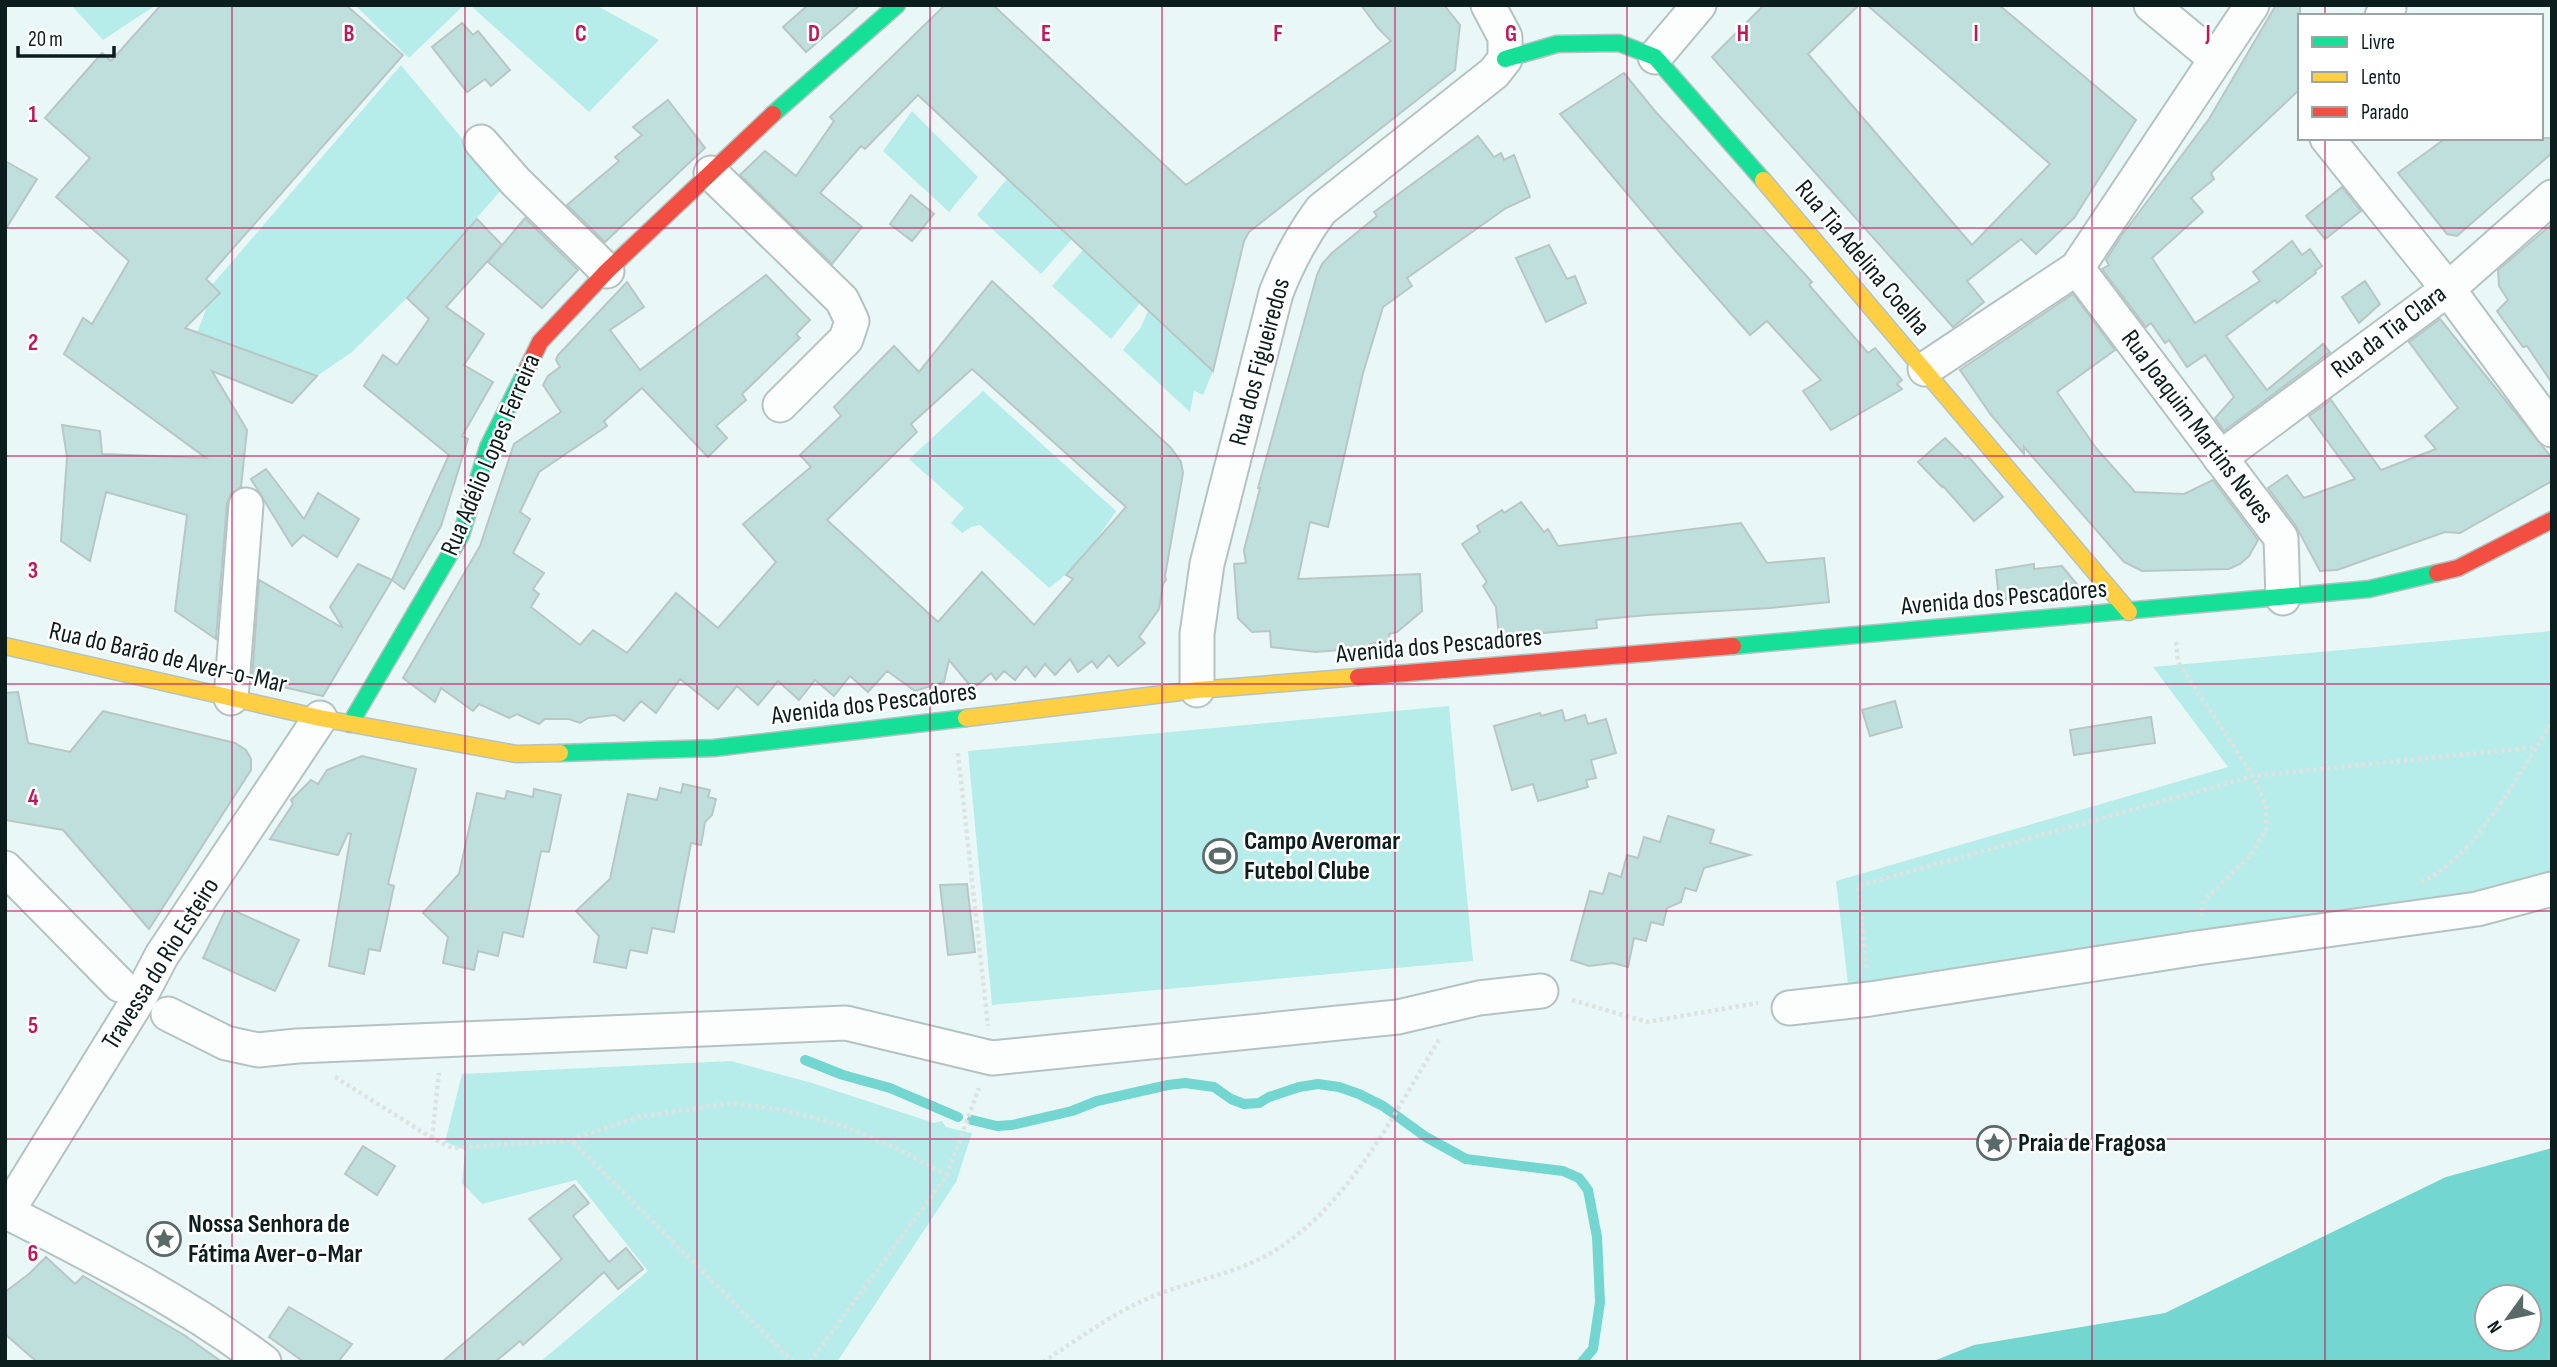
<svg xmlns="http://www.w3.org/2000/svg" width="2557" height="1367" font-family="'Sofia Sans Condensed',sans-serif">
<rect width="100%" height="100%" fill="#e9f8f7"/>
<g fill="#b6ece9">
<polygon points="71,5 156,5 103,40"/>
<polygon points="355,5 464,5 409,58"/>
<polygon points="470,5 596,5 659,40 589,112"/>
<polygon points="401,65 503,188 407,298 352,352 317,376 197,333 208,304 219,293 212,285"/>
<polygon points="912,111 978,177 949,212 883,151"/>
<polygon points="1007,179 1072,239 1041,274 977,215"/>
<polygon points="1083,250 1140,303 1111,339 1052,286"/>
<polygon points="1148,311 1213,371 1203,395 1194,391 1190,412 1123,350 1141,327"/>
<path d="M983,391L1116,511C1097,540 1077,568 1049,588L980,525L971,527L962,533L951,523L964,508L909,459Z"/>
<polygon points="2552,631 2552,879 2472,900 1849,992 1836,881 2228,767 2153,667"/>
<polygon points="1449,706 1473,961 992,1005 968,751"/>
<polygon points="731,1061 812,1083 934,1123 942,1121 946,1127 972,1133 956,1182 837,1362 540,1362 648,1271 576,1180 482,1204 462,1183 465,1150 445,1142 462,1074"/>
</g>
<path fill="#73d6d1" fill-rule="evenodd" d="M2552,1148V1362H1931L1974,1345L2165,1313L2446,1177ZM2487,1297H2529V1339H2487Z"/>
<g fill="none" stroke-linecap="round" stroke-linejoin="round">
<g stroke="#73d6d1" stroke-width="10">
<polyline points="805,1060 843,1075 890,1088 958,1117"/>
<polyline points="972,1120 997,1126 1012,1125 1072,1111 1097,1101 1168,1085 1185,1083 1214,1087 1231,1099 1244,1104 1259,1103 1269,1097 1299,1087 1318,1084 1339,1087 1359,1094 1383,1106 1426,1137 1466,1159 1563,1171 1579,1178 1588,1190 1597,1237 1600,1302 1593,1349 1582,1362"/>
</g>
</g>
<g fill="#bfdfdd" stroke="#b8c7c6" stroke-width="2" fill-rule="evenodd">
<polygon points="161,5 346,5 403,55 206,279 220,293 185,328 317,376 292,403 212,371 247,430 241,487 231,494 227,504 216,639 175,611 187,515 106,492 90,561 61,541 67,457 62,425 100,431 102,454 206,458 64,354 83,318 92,324 129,261 56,197 90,158 45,118 102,53 111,61"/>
<polygon points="808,5 860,5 806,52 783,27"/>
<polygon points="945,5 993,5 1186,185 1391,41 1378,28 1361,5 1444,5 1460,25 1455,70 1249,232 1244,241 1213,371 918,95 865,149 861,146 820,193 862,227 832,264 740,175 765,151 796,176 834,121 830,117"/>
<polygon points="1764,5 1859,5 1808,54 1972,245 2050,164 1867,5 1999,5 2136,120 2074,218 2036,254 2021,239 1967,281 1984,302 1953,327 1712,57"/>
<polygon points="2276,5 2300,5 2300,89 2211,173 2214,179 2191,198 2203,212 2152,258 2195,323 2260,281 2253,272 2292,241 2302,255 2310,249 2322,266 2315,271 2316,273 2277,303 2275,300 2226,336 2267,390 2323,344 2330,352 2224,431 2215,418 2234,397 2205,355 2187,367 2169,340 2165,343 2151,323 2146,327 2102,269 2109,265 2106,260 2122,235 2209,119"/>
<polygon points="462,23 473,35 478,31 510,70 491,86 485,79 467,92 432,47"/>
<polygon points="1624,73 1654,110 1812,282 1809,285 1868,353 1875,348 1902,380 1897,384 1902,389 1831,430 1803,391 1821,380 1767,321 1750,335 1673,248 1560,114"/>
<polygon points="668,100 705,148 605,242 567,205 619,161 615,157 642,135 633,127"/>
<polygon points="1478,136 1494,157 1501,153 1504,160 1514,155 1530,197 1506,208 1407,278 1412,286 1383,307 1363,373 1328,527 1310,522 1298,579 1420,574 1422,611 1397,632 1389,634 1390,642 1373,643 1362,648 1316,652 1271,647 1270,631 1252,632 1238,618 1234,564 1246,563 1244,550 1260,488 1258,488 1317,275 1322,264 1332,253 1377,216 1374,212"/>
<polygon points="2446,138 2552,138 2552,153 2457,236 2447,234 2398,173"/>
<polygon points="5,161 37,179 5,230"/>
<polygon points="2342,187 2361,211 2325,239 2306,216"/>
<polygon points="911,195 934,214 912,241 890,224"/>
<polygon points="525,218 578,270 542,308 488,262"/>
<polygon points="477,219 502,245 446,307 484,334 464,365 493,382 462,436 468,439 441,526 404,589 392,580 449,455 364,386 383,355 397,365 429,319 407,298"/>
<polygon points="2552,224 2552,383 2527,346 2523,347 2497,311 2508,300 2499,286 2498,270"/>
<polygon points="1549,245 1567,279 1575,276 1586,303 1546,322 1516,258"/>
<path d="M766,275L810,320L796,334L800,338L742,394L746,400L716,426L727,438L708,457L642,388L604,421L607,426L539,472L520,512L530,519L513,553L544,573L533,589L539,594L531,607L580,645L593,630L627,653L676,593L718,628L776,562L743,524L811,467L800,455L841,416L834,407L894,346L919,372L992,281L1171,448L1181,462L1183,473L1165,576L1166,580L1163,584L1159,609L1139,637L1145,643L1118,666L1109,655L1097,668L1092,661L1078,672L1070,659L1055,675L1045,664L1035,677L1026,666L1015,680L1004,671L996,680L991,673L973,689L949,660L944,682L915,691L887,671L868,692L850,676L834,696L815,680L799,700L778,681L758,705L737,686L718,709L680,679L656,713L641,701L624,721L615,715L588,718L580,723L569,719H545L539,724L517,714L509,718L479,704L473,711L441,688L435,702L403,678L480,546L514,444L561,412L543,385L548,376L560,367L556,360L558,355L627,282L644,307L610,330L640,370ZM972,369L1126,507L1066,575L1073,579L1034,625L982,572L938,622L827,520L917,432L911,424Z"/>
<polygon points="2365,281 2380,304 2359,323 2342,297"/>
<polygon points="2073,294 2115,350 2057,392 2096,448 2135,492 2184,494 2213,480 2258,540 2249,556 2240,564 2229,569 2142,571 2124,562 2024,447 2024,454 1991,415 1960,370"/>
<polygon points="2440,319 2552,458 2552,481 2460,533 2445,532 2337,570 2320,571 2296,526 2268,488 2287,475 2304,498 2355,479 2309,416 2331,400 2381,470 2436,449 2425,436 2458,408 2409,342"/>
<polygon points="1945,438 1965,458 1968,456 2003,497 1974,521 1943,486 1942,487 1918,462"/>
<polygon points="266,469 304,519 318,493 359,519 337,557 303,535 292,546 251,479"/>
<polygon points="1521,502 1544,532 1548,529 1558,546 1741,523 1767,563 1824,558 1829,602 1770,608 1647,615 1596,620 1597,628 1499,637 1496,607 1483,586 1487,582 1462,544 1480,532 1477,526 1502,510 1504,513"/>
<polygon points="358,564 392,580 323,696 252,680 259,580 343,628 330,607"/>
<polygon points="2034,564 2034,569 2062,566 2084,593 1999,600 1996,570"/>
<polygon points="18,692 28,743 70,752 103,711 235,743 246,750 251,759 251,770 149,929 63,830 5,820 5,693"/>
<polygon points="1895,701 1902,727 1870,736 1862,710"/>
<polygon points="1562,710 1565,721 1585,715 1588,724 1606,719 1616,753 1591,760 1596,778 1586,780 1588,787 1538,801 1533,784 1512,790 1494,726 1540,713 1541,716"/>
<polygon points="2151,717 2155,743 2074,755 2070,730"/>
<polygon points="362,756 416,769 388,884 394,886 380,951 369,949 364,974 329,966 351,834 348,833 338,855 270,839 293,804 291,800 311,780 318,784 327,770"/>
<polygon points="683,784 710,790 708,797 716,799 712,815 705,822 701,845 691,843 674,932 652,928 647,953 630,950 626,968 594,962 599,936 576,911 610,879 628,794 657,800 660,788 681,793"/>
<polygon points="534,789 561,795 549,852 541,851 523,937 503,932 498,956 478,951 474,970 443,963 448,937 423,913 459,874 477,793 505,799 507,791 533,797"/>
<polygon points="1668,816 1714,830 1710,843 1750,855 1704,868 1696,891 1685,888 1681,902 1667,908 1663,925 1651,922 1646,941 1634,938 1628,967 1613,963 1589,966 1571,960 1590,891 1603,894 1609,873 1621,877 1627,855 1638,858 1644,837 1660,842"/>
<polygon points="967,884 975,952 948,955 940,885"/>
<polygon points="225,911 235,911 299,940 275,991 203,958"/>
<polygon points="363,1146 395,1166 377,1195 345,1174"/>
<polygon points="574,1185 589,1203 573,1216 609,1262 626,1248 643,1269 618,1289 604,1272 523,1345 520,1341 495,1362 442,1362 562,1259 529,1219"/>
<polygon points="46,1257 75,1284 83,1276 184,1335 222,1362 37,1362 5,1334 5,1292 29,1274"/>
<polygon points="289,1307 352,1344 338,1362 304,1362 269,1337"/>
</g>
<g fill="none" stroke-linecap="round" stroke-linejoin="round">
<g stroke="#b4c3c2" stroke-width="37">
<g id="street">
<polyline points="2151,5 2216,59"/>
<polyline points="2382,16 2389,8"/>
<polyline points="1655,57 1699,5"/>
<polyline points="2327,138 2448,289 2552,430"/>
<polyline points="481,142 516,182 607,271"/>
<polyline points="711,173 842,300 852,321 846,339 780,405"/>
<polyline points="2077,268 2281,538 2283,598"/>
<polyline points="1925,369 2077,268 2252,5"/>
<polyline points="2220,458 2448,289 2552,197"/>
<path d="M1197,690V634L1207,564L1276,293C1288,262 1301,237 1321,210L1494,73L1505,59V37L1488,5"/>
<polyline points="231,698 246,505"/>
<polyline points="5,868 120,985"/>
<polyline points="1789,1008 1870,999 2197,948 2477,909 2552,889"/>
<polyline points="168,1014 226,1043 258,1050 297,1046 846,1023 992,1058 1398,1017 1479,998 1541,991"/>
<path d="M5,1211C95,1257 183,1301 264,1362"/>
<polyline points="7,1212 140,997 162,955 320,718"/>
</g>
</g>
<g stroke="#b4c3c2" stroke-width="19">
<g id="fast">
<polyline points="1505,59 1557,44 1619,43 1655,57 1763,180"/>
<polyline points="773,114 897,5"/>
<polyline points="1733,646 2369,589 2437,573"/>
<polyline points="350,724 461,535 488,447 528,367"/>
<polyline points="560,753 714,748 966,718"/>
</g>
</g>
<g stroke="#b4c3c2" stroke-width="19">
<g id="slow">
<polyline points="1763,180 2129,612"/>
<polyline points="5,646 320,718 516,754 560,753"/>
<polyline points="966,718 1197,690 1358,677"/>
</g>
</g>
<g stroke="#b4c3c2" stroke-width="19">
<g id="jam">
<polyline points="528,367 540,342 607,271 773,114"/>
<polyline points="2437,573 2458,568 2552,520"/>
<polyline points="1358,677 1733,646"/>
</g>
</g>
<g stroke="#dde2e2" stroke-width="4.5" stroke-dasharray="3.5 3.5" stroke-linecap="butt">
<polyline points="2176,642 2178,662 2253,776 2266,805 2266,830 2250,856 2204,900 2201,916"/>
<polyline points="958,753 988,1026"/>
<path d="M2421,882C2476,858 2519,772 2552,722"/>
<polyline points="1867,968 1858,886 2253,776 2535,747"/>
<polyline points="1572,1000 1647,1022 1758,1003"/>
<polyline points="335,1077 432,1138 452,1148 571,1140 793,1362"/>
<polyline points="432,1138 439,1073"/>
<polyline points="571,1140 638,1117 732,1103 783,1110 841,1125 892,1146 947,1175"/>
<polyline points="810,1362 947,1175 979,1088"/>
<path d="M1043,1362C1074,1342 1105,1319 1138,1303C1184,1280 1239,1276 1282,1246C1354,1197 1394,1113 1439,1040"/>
</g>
<use href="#street" stroke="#fcfefe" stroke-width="33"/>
<use href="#fast" stroke="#16e098" stroke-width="16"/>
<use href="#slow" stroke="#ffcf43" stroke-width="16"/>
<use href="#jam" stroke="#f24e42" stroke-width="16"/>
</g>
<path fill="none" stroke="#c2185b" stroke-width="2" stroke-opacity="0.55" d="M232,5V1362M465,5V1362M697,5V1362M930,5V1362M1162,5V1362M1395,5V1362M1627,5V1362M1860,5V1362M2092,5V1362M2325,5V16M2325,138V1362M5,228H2552M5,456H2552M5,684H2552M5,911H2552M5,1139H2552"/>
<defs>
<g id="stadium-ring" transform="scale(1.75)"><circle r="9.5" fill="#fff" stroke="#596a69" stroke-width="1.5"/><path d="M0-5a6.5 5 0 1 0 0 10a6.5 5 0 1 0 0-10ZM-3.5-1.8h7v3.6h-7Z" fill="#596a69"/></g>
<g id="sight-ring" transform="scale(1.75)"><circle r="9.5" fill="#fff" stroke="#596a69" stroke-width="1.5"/><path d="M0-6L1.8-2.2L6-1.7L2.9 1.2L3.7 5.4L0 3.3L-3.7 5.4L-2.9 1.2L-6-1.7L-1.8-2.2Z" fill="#596a69"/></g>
</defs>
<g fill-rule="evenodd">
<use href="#stadium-ring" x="1220" y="856"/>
<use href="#sight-ring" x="1994" y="1143"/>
<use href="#sight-ring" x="164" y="1239"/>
</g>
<g text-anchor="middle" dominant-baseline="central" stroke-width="5" stroke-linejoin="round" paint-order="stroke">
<g font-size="26" fill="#0b1d1c" stroke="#fff">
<text transform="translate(1862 258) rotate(50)">Rua Tia Adelina Coelha</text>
<text transform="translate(2389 332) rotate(-37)">Rua da Tia Clara</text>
<text transform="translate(1260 362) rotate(-75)">Rua dos Figueiredos</text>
<text transform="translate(2197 427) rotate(53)">Rua Joaquim Martins Neves</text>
<text transform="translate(491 455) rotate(-67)">Rua Adélio Lopes Ferreira</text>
<text transform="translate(2004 598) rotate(-5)">Avenida dos Pescadores</text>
<text transform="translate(1439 646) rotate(-5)">Avenida dos Pescadores</text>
<text transform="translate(168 658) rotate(13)">Rua do Barão de Aver-o-Mar</text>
<text transform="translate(874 704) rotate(-7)">Avenida dos Pescadores</text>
<text transform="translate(161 964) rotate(-58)">Travessa do Rio Esteiro</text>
</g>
<g font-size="26" font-weight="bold" fill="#0b1d1c" stroke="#fff" text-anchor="start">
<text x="1244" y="841">Campo Averomar<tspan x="1244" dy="30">Futebol Clube</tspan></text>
<text x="2018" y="1143">Praia de Fragosa</text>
<text x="188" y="1224">Nossa Senhora de<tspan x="188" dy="30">Fátima Aver-o-Mar</tspan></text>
</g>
</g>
<g font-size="23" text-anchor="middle" font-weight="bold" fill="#c2185b" stroke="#fff" stroke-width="5" stroke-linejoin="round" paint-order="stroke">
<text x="349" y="41">B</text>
<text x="581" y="41">C</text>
<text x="814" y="41">D</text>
<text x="1046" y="41">E</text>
<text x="1278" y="41">F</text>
<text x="1511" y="41">G</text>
<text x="1743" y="41">H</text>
<text x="1976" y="41">I</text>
<text x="2208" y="41">J</text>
<text x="33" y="122">1</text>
<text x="33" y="350">2</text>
<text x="33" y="578">3</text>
<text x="33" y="805">4</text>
<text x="33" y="1033">5</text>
<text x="33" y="1261">6</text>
</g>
<rect width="2557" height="1367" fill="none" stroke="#0b1d1c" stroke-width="14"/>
<rect x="2298" y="14" width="245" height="126" fill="#ffffff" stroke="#9da5a4" stroke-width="2"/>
<rect x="2312" y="37" width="35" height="10" fill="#16e098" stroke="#9da5a4" stroke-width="2"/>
<text x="2361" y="49" font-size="21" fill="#0b1d1c">Livre</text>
<rect x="2312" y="72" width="35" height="10" fill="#ffcf43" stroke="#9da5a4" stroke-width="2"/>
<text x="2361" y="84" font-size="21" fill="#0b1d1c">Lento</text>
<rect x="2312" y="107" width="35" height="10" fill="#f24e42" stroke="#9da5a4" stroke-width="2"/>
<text x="2361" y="119" font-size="21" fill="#0b1d1c">Parado</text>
<g transform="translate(2508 1318) rotate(237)"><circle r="33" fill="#ffffff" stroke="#9da5a4" stroke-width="2"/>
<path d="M0-5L12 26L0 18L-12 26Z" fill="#596a69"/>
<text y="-10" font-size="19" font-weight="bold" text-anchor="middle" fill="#0b1d1c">N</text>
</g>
<path d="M18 46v10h96v-10" fill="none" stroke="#0b1d1c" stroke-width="3.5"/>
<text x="28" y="46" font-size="21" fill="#0b1d1c" stroke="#ffffff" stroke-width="5" paint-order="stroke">20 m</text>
</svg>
